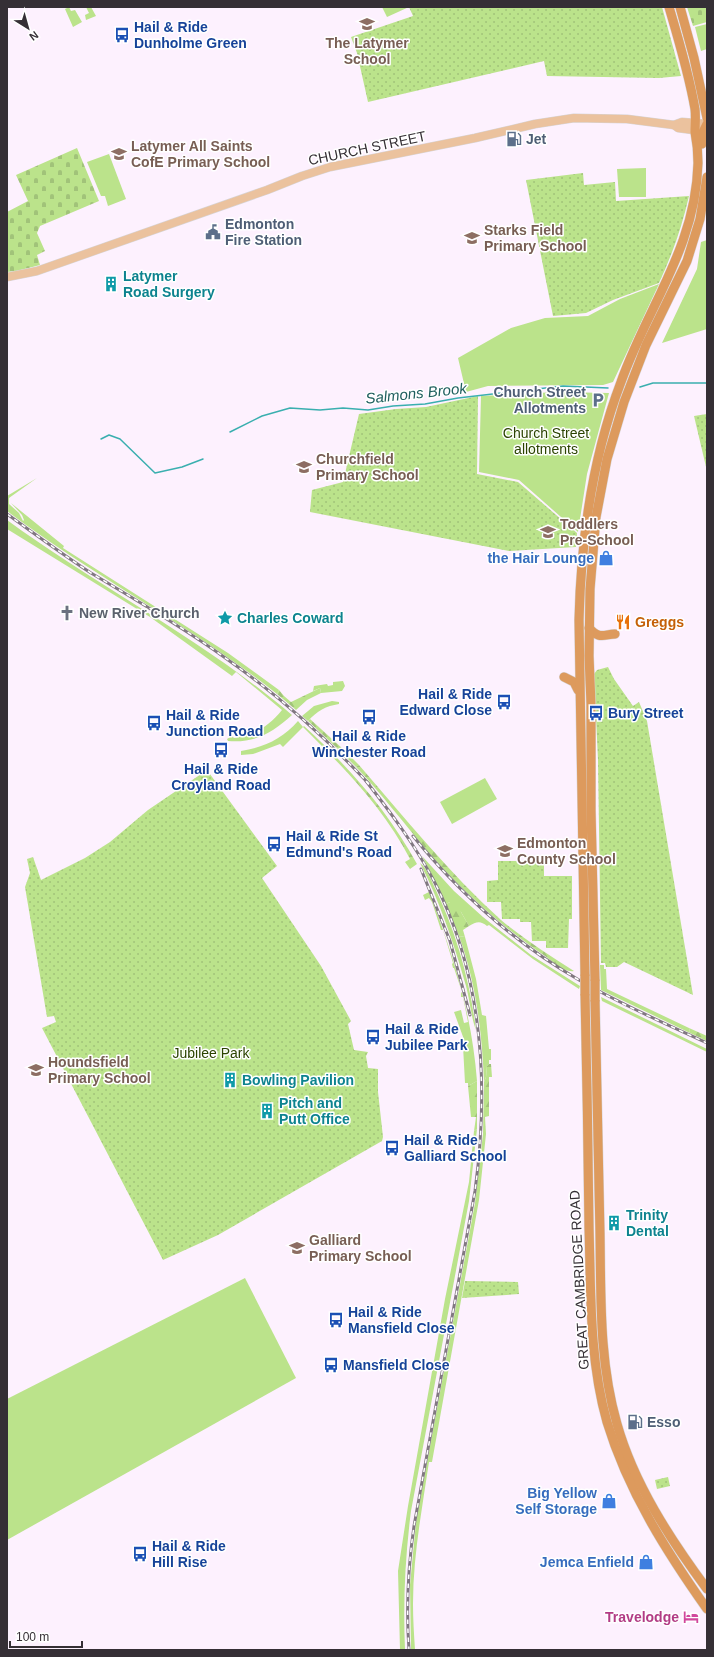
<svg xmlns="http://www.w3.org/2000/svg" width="714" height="1657" font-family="Arial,sans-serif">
<defs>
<pattern id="forest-firs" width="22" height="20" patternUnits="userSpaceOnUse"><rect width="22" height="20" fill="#bbe38b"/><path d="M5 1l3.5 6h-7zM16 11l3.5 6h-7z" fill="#a1c379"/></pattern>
<pattern id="cemetery-stones" width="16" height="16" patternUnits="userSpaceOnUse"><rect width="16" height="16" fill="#bbe38b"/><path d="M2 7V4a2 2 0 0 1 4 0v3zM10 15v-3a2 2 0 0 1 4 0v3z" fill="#a1c379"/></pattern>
<pattern id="park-dots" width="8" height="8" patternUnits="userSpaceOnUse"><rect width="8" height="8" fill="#bbe38b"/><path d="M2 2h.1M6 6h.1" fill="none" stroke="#a1c379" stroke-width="1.8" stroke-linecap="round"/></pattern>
</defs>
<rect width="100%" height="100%" fill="#fdf1fe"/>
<g fill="#bbe38b">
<polygon points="69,7 71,11 75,10 82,22 73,27 65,9"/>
<polygon points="86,7 91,7 96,16 86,20 85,15 89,13"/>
<polygon points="382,7 409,7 387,17"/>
<polygon points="707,24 707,49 701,51 695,27"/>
<polygon points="109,154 126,199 108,206 105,196 101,196 87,162"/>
<polygon points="646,168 646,197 619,197 617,169"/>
<polygon points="707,240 707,329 662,343 697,269 701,242"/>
<polygon points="659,284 613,382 603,385 488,386 466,392 458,358 511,328 545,318 588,316 620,299"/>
<polygon points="557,392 609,393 587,474 578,532 519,480 479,472 481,396"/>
<path d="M37,478L9,498V504L19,513L23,521L24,520L22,515L11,503L64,546L63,548L228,653L279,690L277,694C192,626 94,577 7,511V496Z"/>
<path d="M7,520C100,588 204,640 292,715C272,733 256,743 228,741L227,739L232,736L234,738C256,734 268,727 282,710L236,672L232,676L150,617L7,529Z"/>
<polygon points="343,681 345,686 342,691 321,693 320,688 313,691 314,686 327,684 328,686 333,685 333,682"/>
<path d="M332,701L339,702V704C326,706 317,711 308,721L302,716L314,706Z"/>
<path d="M298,721L303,727L283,747L280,744L253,754L241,755V751C265,747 282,739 298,721Z"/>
<polygon points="343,749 359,765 356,767 339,750"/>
<polygon points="485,778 497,799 452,824 440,802"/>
<path d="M422,856L454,891L483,917L531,955L580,986L579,989L533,959L489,925L487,926C480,920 476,922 469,926L461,912L450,902L446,904Z"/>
<path d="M420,863C426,867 431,879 434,886C456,931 470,981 476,1030C471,1017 470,1001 466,986C454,944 440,902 420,863Z"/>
<path d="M429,892C453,953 472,1015 477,1081L468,1086V1083H465L463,1046L466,1045L454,1012L461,1010L464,1023L468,1022L463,997H461V993L462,992L454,968H453L452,964L453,963L443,930H441L432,902L429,898L425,900L423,895Z"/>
<path d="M459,936L465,937L476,979L482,1015L486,1016L489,1049H491V1060H489V1064L487,1066L486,1077L484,1082C482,1032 476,983 459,936Z"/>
<polygon points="600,965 604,965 604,969 606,969 607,989 689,1028 690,1033 601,990"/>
<polygon points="601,997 707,1049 707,1052 602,1001"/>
<path d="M477,1129L469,1201L411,1511C405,1558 403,1603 405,1650H400L398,1571L408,1506L445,1299L469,1182L474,1131Z"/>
<path d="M483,1134H486L479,1200L432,1462H429C422,1509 413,1556 413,1604C413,1619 414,1635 415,1650H411L410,1585L416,1522L475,1203Z"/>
<polygon points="245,1278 296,1378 7,1540 7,1399"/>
</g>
<g fill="url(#forest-firs)">
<polygon points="320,688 321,693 307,700 296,710 277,694 279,690 284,696 291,702"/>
<polygon points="310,719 343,749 339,750 308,721"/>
<path d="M304,726C349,767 388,811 417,864L410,869L405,862L410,859C383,807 344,768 303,727Z"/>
<path d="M359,765C405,818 449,873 501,920C524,939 549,955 574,971C564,973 552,961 545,956C502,927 463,892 429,853C405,825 382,794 356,767Z"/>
<polygon points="450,902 455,902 459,905 461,912 469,926 463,930 465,937 459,936 446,904"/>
<polygon points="689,1028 707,1036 707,1041 690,1033"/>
<polygon points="489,1064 491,1064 492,1077 489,1077 489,1116 485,1117 486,1134 483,1134 484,1082 486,1077 487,1066"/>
<polygon points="477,1081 477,1129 474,1131 476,1117 471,1117 468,1086"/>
</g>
<g fill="url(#cemetery-stones)">
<polygon points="687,7 707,7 707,22 693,26"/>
<polygon points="77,148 99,201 40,226 37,233 45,251 37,255 40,265 17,271 7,272 7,212 28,201 16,175"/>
</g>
<g fill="url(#park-dots)">
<polygon points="409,7 662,7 681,76 659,78 547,76 544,61 368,102 357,53 351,37 413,16"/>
<path d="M583,173L584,185L615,182L616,201L689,196C682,227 672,255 659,283L613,300L586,313L553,316L526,180Z"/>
<polygon points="478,396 477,474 518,482 577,533 576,547 509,551 310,512 312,490 343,482 359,414 396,409 426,407"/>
<polygon points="707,414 707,471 694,416"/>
<polygon points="608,667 614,679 633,706 639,702 647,721 693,995 624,962 617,967 606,967 605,963 601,963 598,760 594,674 597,670"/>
<polygon points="207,770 277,866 262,878 321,966 351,1021 348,1024 354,1050 368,1052 366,1056 368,1068 378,1069 378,1092 383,1137 382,1141 218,1235 163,1260 42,1028 56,1022 54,1016 47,1017 25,887 30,873 27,859 33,857 41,880 85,858 110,842 148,810"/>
<polygon points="498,861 544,861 544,876 572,876 572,919 569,919 568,948 546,948 546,941 532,941 531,922 520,922 520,919 502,919 501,902 487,902 487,881 498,880"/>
<polygon points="465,1281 518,1282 519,1294 462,1298"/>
<polygon points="668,1477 670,1486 657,1489 655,1480"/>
</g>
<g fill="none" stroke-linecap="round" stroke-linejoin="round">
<g stroke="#3aafaf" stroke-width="1.5">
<polyline points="640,387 653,383 707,383"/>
<polyline points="230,432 262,416 290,408 320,410 343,408 368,410 393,406 425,404 458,398 563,386 608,388"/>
<polyline points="101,439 109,435 120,439 155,473 182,467 203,459"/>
</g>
<g stroke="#d7d5d7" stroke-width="9">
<g id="major">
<polyline points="674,125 682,122 707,124"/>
<polyline points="7,277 37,271 267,190 302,176 330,167 475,138 535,124 574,118 627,119 674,125 678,128 701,131"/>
</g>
</g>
<g stroke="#d7d5d7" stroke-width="10">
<g id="highway">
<polyline points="680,7 694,58 707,118"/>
<polyline points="702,144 702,134 707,124"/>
<path d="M589,628C599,639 602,635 615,634"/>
<polyline points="564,677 574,682 578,690"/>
<path d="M585,976L579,620C581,538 592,458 621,382C648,306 696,247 698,163C698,153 697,142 695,132C695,124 696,117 695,109C689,74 679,41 669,7"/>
<polyline points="595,981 591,810 591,704 589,656 590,589 596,517 607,459 624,402 646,345 687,261 700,219 707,177"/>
<path d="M585,994C587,1072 588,1149 589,1227C591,1292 589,1359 607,1422C628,1491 666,1551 707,1609"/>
<path d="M595,1000C597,1078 598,1156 600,1234C601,1298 599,1362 617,1424C634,1484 670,1539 707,1589"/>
</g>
</g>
<use href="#major" stroke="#ebc29e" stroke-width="8"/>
<use href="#highway" stroke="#dd9a5d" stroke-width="9"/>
<g stroke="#817881" stroke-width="3">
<g id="rail">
<path d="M7,514C35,534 62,554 91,573C136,600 181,626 224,657C277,694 325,737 369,784"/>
<path d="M366,781C391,813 415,845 434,881C483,976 489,1087 475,1191L414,1526C408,1567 406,1608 409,1650"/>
<path d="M413,836C460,894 515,943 579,980C620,1004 664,1023 707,1043"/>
<polyline points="421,869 450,941 470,1015"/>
</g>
</g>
<use href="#rail" stroke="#fff" stroke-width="1.5" stroke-dasharray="4.5" stroke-linecap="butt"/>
<g stroke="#d7d5d7" stroke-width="10" stroke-linecap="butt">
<g id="highway-bridge">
<polyline points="585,976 585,994"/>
<polyline points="595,981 595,1000"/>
</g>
</g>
<use href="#highway-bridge" stroke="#dd9a5d" stroke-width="9"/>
</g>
<defs>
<g id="school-bare" transform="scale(1.2)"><path d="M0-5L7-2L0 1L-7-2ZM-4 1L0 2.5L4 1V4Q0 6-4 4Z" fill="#8d6e63" stroke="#fff" stroke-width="2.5" paint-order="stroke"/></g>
<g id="bus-bare" transform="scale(1.2)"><path d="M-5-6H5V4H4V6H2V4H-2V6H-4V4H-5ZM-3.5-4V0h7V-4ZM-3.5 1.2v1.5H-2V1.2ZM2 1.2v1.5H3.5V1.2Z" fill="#1a4fb4" stroke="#fff" stroke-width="2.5" paint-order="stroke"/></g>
<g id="fuel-bare" transform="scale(1.2)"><path d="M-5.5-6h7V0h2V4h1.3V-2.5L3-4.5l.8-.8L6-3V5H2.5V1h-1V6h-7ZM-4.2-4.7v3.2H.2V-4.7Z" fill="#5c6f8a" stroke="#fff" stroke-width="2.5" paint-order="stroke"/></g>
<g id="civic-bare" transform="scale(1.2)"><path d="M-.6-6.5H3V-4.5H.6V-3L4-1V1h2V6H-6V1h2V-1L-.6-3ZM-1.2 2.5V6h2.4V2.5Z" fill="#5c6f8a" stroke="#fff" stroke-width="2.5" paint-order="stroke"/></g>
<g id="building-bare" transform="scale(1.2)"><path d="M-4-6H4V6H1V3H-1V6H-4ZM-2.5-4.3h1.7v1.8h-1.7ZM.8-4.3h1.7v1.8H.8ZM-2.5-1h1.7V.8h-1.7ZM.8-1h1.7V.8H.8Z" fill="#0f9aa8" stroke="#fff" stroke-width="2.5" paint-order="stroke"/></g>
<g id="parking-bare" transform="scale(1.2)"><path d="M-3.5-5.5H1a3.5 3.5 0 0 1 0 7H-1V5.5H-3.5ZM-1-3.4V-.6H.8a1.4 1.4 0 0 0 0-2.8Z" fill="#5c6f8a" stroke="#fff" stroke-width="2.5" paint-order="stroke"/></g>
<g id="shop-bare" transform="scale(1.2)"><path d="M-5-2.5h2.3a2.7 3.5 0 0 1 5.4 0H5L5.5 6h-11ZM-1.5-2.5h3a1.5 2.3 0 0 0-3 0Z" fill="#3f7fe0" stroke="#fff" stroke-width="2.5" paint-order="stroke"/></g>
<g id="church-bare" transform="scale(1.2)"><path d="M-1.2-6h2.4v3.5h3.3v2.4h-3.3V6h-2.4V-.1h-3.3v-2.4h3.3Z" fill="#6b7280" stroke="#fff" stroke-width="2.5" paint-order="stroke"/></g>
<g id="sight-bare" transform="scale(1.2)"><path d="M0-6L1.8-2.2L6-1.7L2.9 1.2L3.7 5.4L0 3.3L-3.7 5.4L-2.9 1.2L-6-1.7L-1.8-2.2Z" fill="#0f9aa8" stroke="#fff" stroke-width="2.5" paint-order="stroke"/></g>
<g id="restaurant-bare" transform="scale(1.2)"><path d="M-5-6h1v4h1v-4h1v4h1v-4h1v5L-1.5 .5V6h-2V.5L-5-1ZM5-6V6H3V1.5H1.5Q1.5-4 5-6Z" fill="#e8710a" stroke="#fff" stroke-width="2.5" paint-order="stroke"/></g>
<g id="hotel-bare" transform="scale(1.2)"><path d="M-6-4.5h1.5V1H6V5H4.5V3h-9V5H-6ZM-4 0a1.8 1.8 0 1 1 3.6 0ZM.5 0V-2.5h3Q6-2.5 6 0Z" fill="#d1479c" stroke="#fff" stroke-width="2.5" paint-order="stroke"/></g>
</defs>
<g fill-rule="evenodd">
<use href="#school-bare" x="367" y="24"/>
<use href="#bus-bare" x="122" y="35"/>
<use href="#fuel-bare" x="514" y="139"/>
<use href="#school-bare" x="119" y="154"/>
<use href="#civic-bare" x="213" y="232"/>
<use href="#school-bare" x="472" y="238"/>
<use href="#building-bare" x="111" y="284"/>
<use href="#parking-bare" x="598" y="400"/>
<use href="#school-bare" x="304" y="467"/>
<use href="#school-bare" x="548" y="532"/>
<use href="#shop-bare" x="606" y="558"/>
<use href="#church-bare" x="67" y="613"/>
<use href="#sight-bare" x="225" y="618"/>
<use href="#restaurant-bare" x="623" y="622"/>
<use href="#bus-bare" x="504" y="702"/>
<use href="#bus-bare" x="596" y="713"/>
<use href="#bus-bare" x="369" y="717"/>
<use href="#bus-bare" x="154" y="723"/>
<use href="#bus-bare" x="221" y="750"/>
<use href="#bus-bare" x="274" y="844"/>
<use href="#school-bare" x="505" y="851"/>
<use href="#bus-bare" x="373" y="1037"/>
<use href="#school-bare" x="36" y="1070"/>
<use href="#building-bare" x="230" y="1080"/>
<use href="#building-bare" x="267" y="1111"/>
<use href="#bus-bare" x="392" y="1148"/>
<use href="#building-bare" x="614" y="1223"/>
<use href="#school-bare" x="297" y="1248"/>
<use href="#bus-bare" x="336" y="1320"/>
<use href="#bus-bare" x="331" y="1365"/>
<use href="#fuel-bare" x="635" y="1422"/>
<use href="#shop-bare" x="609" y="1501"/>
<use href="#bus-bare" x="140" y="1554"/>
<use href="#shop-bare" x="646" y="1562"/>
<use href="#hotel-bare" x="691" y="1617"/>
</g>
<g text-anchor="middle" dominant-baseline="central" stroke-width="3" stroke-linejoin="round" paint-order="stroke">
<g font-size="14" font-weight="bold" fill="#164399" stroke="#fff" text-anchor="start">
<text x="134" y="27">Hail &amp; Ride<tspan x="134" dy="16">Dunholme Green</tspan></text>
<text x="492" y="694" text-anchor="end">Hail &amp; Ride<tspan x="492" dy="16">Edward Close</tspan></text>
<text x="608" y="713">Bury Street</text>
<text x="166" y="715">Hail &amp; Ride<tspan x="166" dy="16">Junction Road</tspan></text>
<text x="369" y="736" text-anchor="middle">Hail &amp; Ride<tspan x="369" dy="16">Winchester Road</tspan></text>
<text x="221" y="769" text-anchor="middle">Hail &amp; Ride<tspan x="221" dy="16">Croyland Road</tspan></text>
<text x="286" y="836">Hail &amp; Ride St<tspan x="286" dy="16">Edmund's Road</tspan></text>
<text x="385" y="1029">Hail &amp; Ride<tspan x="385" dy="16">Jubilee Park</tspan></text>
<text x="404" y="1140">Hail &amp; Ride<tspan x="404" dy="16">Galliard School</tspan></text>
<text x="348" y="1312">Hail &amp; Ride<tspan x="348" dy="16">Mansfield Close</tspan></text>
<text x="343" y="1365">Mansfield Close</text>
<text x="152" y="1546">Hail &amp; Ride<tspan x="152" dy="16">Hill Rise</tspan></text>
</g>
<g font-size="14" font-weight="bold" fill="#785e54" stroke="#fff" text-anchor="start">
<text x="367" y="43" text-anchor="middle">The Latymer<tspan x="367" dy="16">School</tspan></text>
<text x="131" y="146">Latymer All Saints<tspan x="131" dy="16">CofE Primary School</tspan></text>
<text x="484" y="230">Starks Field<tspan x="484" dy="16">Primary School</tspan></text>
<text x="316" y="459">Churchfield<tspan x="316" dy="16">Primary School</tspan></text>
<text x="560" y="524">Toddlers<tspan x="560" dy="16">Pre-School</tspan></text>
<text x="517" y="843">Edmonton<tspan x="517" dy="16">County School</tspan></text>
<text x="48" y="1062">Houndsfield<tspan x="48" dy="16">Primary School</tspan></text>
<text x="309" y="1240">Galliard<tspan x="309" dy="16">Primary School</tspan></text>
</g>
<g font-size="14" font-weight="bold" fill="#4e5e75" stroke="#fff" text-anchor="start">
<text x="526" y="139">Jet</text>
<text x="225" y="224">Edmonton<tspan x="225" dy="16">Fire Station</tspan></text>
<text x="586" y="392" text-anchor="end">Church Street<tspan x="586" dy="16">Allotments</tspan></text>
<text x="647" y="1422">Esso</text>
</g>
<g font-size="14" fill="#352f35" stroke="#fff">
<text transform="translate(367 148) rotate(-12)">CHURCH STREET</text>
<text transform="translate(579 1280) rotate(-93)">GREAT CAMBRIDGE ROAD</text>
</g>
<g font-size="14" font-weight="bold" fill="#0d838f" stroke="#fff" text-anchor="start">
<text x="123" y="276">Latymer<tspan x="123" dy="16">Road Surgery</tspan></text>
<text x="237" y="618">Charles Coward</text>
<text x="242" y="1080">Bowling Pavilion</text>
<text x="279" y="1103">Pitch and<tspan x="279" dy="16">Putt Office</tspan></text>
<text x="626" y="1215">Trinity<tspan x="626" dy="16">Dental</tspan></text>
</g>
<g font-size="14" fill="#2b4300" stroke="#fff">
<text x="546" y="433">Church Street<tspan x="546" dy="16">allotments</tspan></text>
<text x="211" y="1053">Jubilee Park</text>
</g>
<g font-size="14" font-weight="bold" fill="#366cbe" stroke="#fff" text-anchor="end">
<text x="594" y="558">the Hair Lounge</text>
<text x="597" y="1493">Big Yellow<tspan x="597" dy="16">Self Storage</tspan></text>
<text x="634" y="1562">Jemca Enfield</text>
</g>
<g font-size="14" font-weight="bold" fill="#5b616d" stroke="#fff" text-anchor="start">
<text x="79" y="613">New River Church</text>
</g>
<g font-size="14" font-weight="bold" fill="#c56008" stroke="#fff" text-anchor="start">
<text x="635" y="622">Greggs</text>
</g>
<g font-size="14" font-weight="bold" fill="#b23c85" stroke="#fff" text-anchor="end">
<text x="679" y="1617">Travelodge</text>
</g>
<g font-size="15" font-style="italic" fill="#205f5f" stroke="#fff">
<text transform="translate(416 393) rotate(-6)">Salmons Brook</text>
</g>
</g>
<rect width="714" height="1657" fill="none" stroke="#352f35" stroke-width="16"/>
<g transform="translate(28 28) rotate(143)" stroke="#ffffff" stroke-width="3" paint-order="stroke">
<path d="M0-3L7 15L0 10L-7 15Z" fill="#352f35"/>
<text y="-6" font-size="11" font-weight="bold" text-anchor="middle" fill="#352f35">N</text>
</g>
<path d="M10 1641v6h72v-6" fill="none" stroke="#352f35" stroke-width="2"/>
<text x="16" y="1641" font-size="12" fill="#352f35" stroke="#ffffff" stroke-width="3" paint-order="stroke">100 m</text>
</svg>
